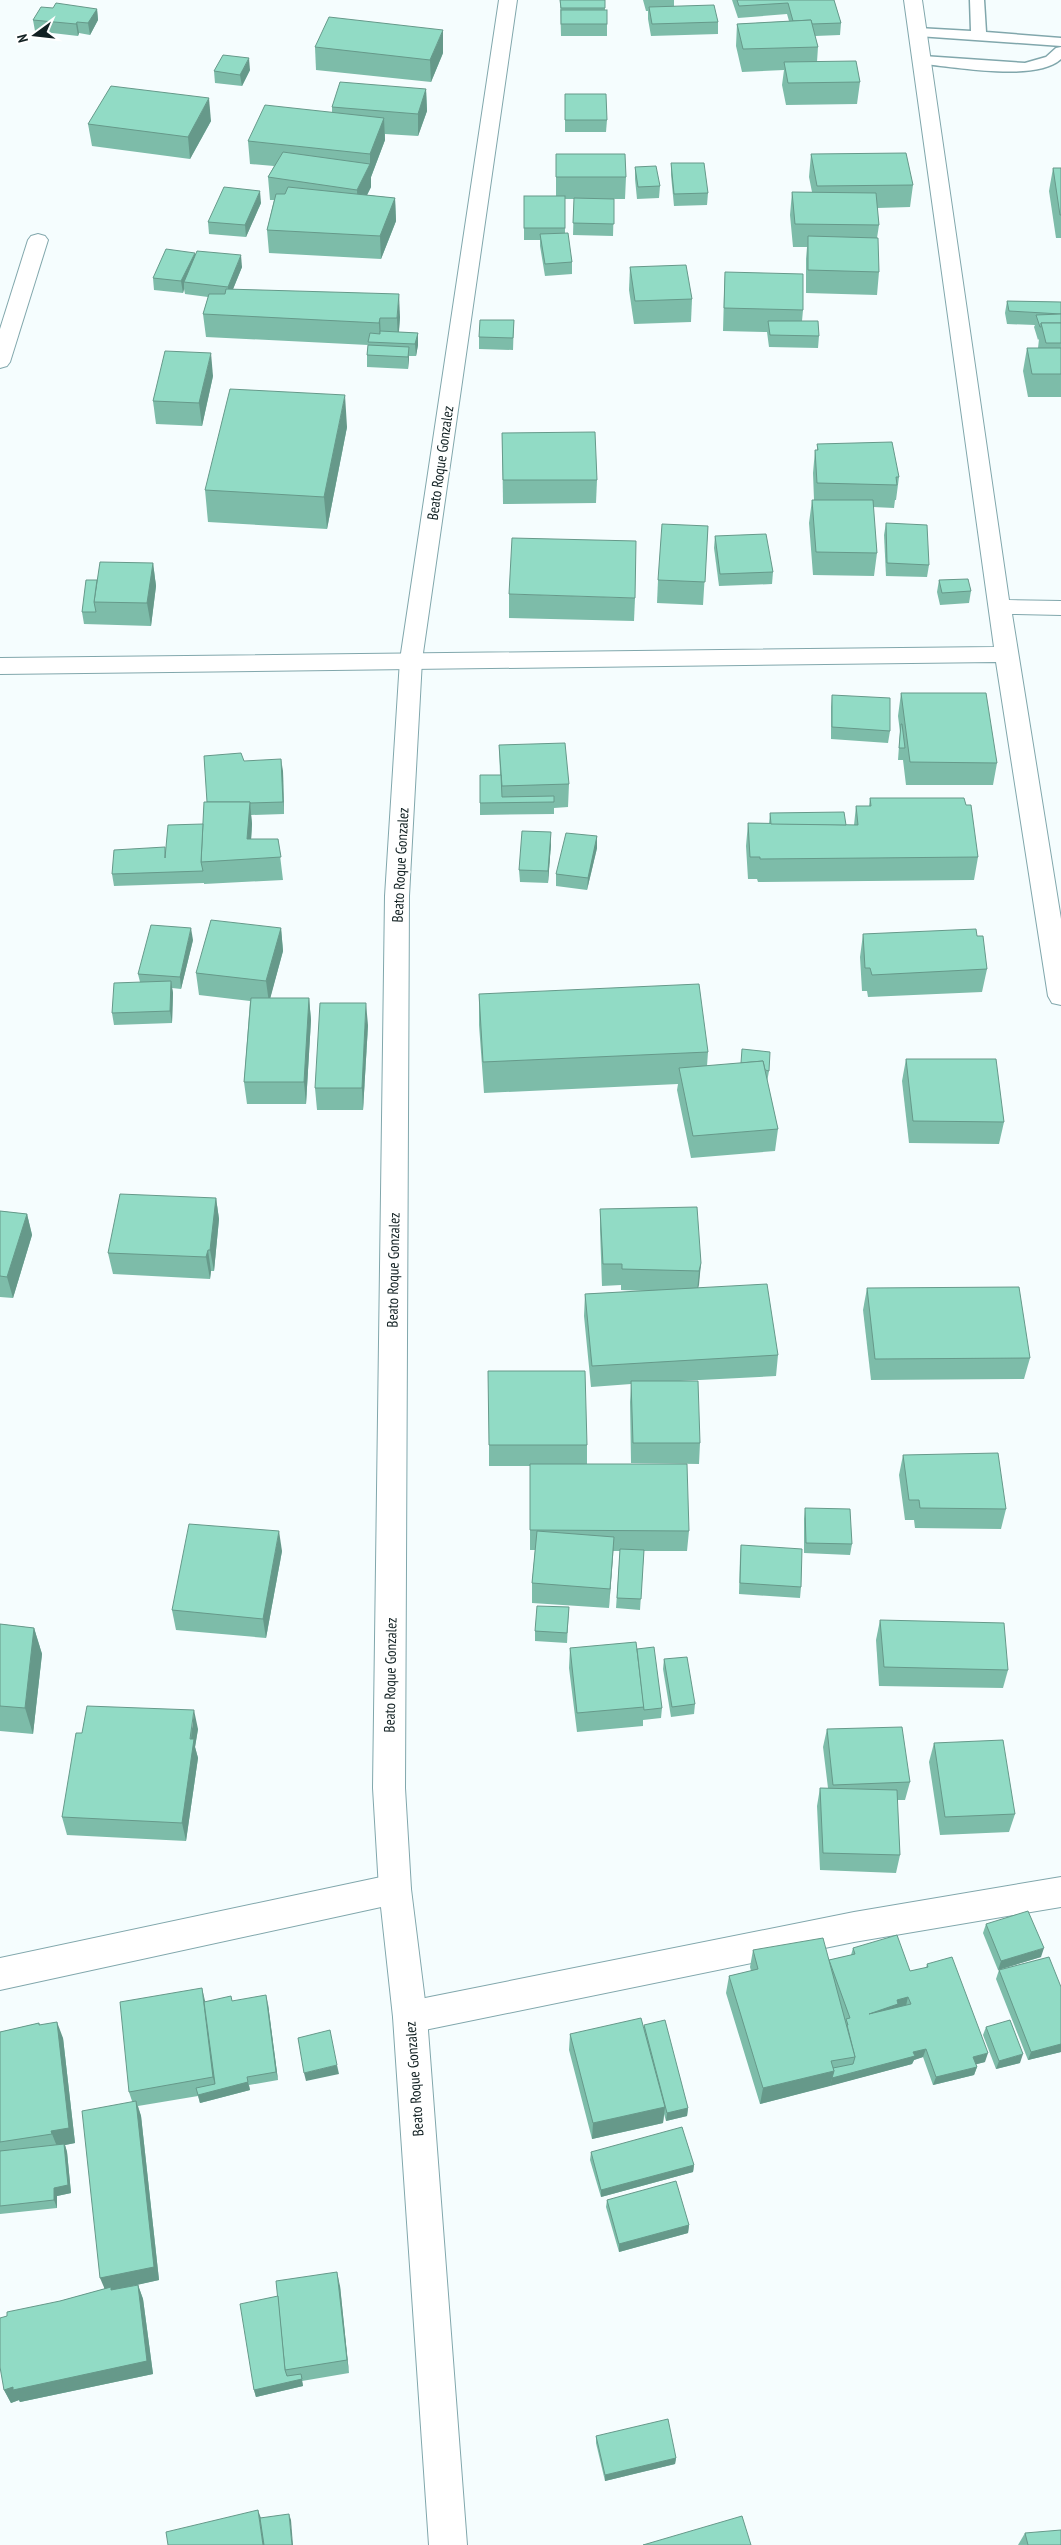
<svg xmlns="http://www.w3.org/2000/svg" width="1061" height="2545" font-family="'PT Sans Narrow',sans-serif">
<rect width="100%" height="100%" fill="#f5fdfe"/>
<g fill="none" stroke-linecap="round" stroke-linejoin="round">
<g stroke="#81a7ac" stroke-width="3">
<g id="service">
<polygon points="970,0 984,0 986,32 1061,38 1061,46 918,36 911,32 918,28 971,31"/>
<path d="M1061,47V59C1036,82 957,67 923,64L916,60L923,56L1025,63L1046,57L1056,48Z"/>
</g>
</g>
<g stroke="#81a7ac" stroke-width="2">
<g id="minor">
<polygon points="904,0 922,0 1009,600 1061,601 1061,615 1012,614 1061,919 1061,1005 1052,1003 1048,996 996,662 0,674 0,658 994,647"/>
<polygon points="38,234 45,236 48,240 10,362 7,366 0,368 0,329 28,240 31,236"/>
<polygon points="395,1874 406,1878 411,1889 406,1900 395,1904 0,1990 0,1958"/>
<polygon points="1061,1877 1061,1907 854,1942 410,2033 398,2028 393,2017 398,2006 410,2001 854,1912"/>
</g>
</g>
<g stroke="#81a7ac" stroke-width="2">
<polygon id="tertiary" points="499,0 517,0 422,660 409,896 405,1788 411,1889 427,2017 467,2545 429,2545 393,2017 379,1889 373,1788 385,896 400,660"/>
</g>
<use href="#service" fill="#fff" fill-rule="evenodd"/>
<use href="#minor" fill="#fff" fill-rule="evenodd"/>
<use href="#tertiary" fill="#fff" fill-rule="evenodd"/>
</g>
<g fill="#7dbca9">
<polygon points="560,0 605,0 605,10 607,24 607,36 561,36"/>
<polygon points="643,0 674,0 674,6 718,22 718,34 651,36 648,19 648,11 646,11"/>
<polygon points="732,0 834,0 841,23 840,35 815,36 818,47 817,62 860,82 857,104 786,105 782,85 784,70 742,72 736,46 737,24 789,21 787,14 738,18"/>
<polygon points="53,8 97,9 98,20 90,35 79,33 78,36 35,31 33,20"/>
<polygon points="315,47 443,53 431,82 316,70"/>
<polygon points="250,70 242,86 215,83 214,71"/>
<polygon points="426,89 427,111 418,136 385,134 385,140 371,177 371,187 367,195 395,198 396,221 381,259 269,253 267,230 274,200 270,200 268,177 274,166 250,164 248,141 332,112 332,107"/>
<polygon points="565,94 607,120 606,132 565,132"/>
<polygon points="211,121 190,159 92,146 88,124"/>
<polygon points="556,154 626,177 625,199 614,199 613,236 573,235 574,199 565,199 565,233 572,262 572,274 545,276 540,246 540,240 524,240 524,196 556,196"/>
<polygon points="811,154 913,185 910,207 877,208 879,225 877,238 879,272 877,295 806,293 806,259 807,247 793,247 790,215 792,192 812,192 809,177"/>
<polygon points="671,163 708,193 707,205 674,206 671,175"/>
<polygon points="635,167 660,186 659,198 637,199 635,179"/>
<polygon points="1053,168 1061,168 1061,238 1056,238 1049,191"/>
<polygon points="261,203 246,237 209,234 208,222"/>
<polygon points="195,256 242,267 233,289 400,317 399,332 418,333 418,345 416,356 409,356 408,369 367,367 367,355 368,345 206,337 203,314 208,297 185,294 184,289 183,293 154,290 153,278"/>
<polygon points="630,267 692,299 691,322 634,324 629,290"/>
<polygon points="725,272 803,310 802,321 819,336 818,348 769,347 767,332 723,331 724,295"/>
<polygon points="1007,301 1061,302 1061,397 1028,397 1023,371 1027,348 1038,348 1039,339 1038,340 1034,327 1035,325 1007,324 1005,313"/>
<polygon points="514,320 513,350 479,349 479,337"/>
<polygon points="213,376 202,426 156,424 153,401"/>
<polygon points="347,427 327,529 208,522 205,490"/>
<polygon points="502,433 597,480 596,503 503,504"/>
<polygon points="817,444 899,477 896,500 895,500 894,508 873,507 877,553 874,576 813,575 809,523 812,500 814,500 813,473 815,450 817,450"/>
<polygon points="886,523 929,565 927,577 886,576 884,535"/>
<polygon points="708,526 703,605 657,603 658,580"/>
<polygon points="715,536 773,572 772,584 719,586 714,548"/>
<polygon points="153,563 156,586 151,626 84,624 82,612 97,580"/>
<polygon points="939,580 971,591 969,603 940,605 937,592"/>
<polygon points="509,594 635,598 634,621 509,618"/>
<polygon points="901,693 997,763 993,785 906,785 903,760 898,760 900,732 898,716"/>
<polygon points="832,695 890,731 888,743 831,739 831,707"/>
<polygon points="499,745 569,784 568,807 554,808 554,814 480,815 480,775 500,775"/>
<polygon points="244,761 283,771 284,814 251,815 252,824 251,839 278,839 283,880 204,884 204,883 114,886 112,874 166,855 203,824"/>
<polygon points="870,798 966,805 978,857 974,880 758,882 757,879 748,879 746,846 748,823 769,824 770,813 846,825 854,825 856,806 869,806"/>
<polygon points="597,836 597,848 587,890 556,886 556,874"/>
<polygon points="551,844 548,883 520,882 519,870"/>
<polygon points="281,928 283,951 270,998 309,998 311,1020 306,1104 247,1104 244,1082 250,1001 199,995 196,973"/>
<polygon points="863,934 987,969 982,992 868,997 867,991 862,991 860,957"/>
<polygon points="193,940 181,989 172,988 173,993 172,1023 114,1025 112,1013 140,982 138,974"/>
<polygon points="479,994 708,1052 707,1066 769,1071 767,1082 778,1129 775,1151 691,1158 677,1090 678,1084 484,1093 479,1025"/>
<polygon points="368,1025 363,1110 317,1110 315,1088"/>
<polygon points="906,1059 1004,1122 999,1144 909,1143 902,1081"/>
<polygon points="216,1198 219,1219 214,1271 211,1271 210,1279 113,1274 108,1253"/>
<polygon points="600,1209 701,1263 698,1288 778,1355 776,1376 680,1381 700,1443 699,1464 631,1463 630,1402 631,1384 591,1387 584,1316 585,1294 647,1291 621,1290 621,1285 602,1286 600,1230"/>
<polygon points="0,1211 27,1214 32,1235 13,1298 0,1297"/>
<polygon points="867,1288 1030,1358 1024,1379 871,1380 863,1310"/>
<polygon points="489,1445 587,1445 587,1464 689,1531 687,1551 644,1551 640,1610 616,1608 620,1551 613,1551 609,1608 532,1603 532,1583 535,1550 530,1550 530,1466 489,1466"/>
<polygon points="903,1455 1006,1509 1001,1529 915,1528 914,1520 905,1520 899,1475"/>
<polygon points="805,1508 852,1544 850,1555 804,1553 804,1519"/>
<polygon points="741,1545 801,1587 800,1598 739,1594 740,1556"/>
<polygon points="282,1551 266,1638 176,1630 172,1610"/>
<polygon points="569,1607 567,1643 535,1641 535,1631"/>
<polygon points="880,1620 1008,1670 1003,1688 879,1686 876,1640"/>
<polygon points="0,1624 34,1628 42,1654 33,1734 0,1731"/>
<polygon points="570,1648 637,1649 662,1708 661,1718 643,1720 643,1726 577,1732 569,1668"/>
<polygon points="664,1659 695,1704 694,1714 671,1717 663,1669"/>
<polygon points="198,1729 195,1747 198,1758 186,1841 67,1835 62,1817 82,1733"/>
<polygon points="827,1729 910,1782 905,1800 897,1800 900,1855 896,1873 820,1870 817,1806 820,1788 828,1788 823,1747"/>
<polygon points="934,1743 1015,1814 1009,1832 940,1835 929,1762"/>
<polygon points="986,1924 1041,1957 998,1970 983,1933"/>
<polygon points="853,1948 910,1971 926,1968 927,1964 985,2062 976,2064 977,2067 974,2075 933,2085 923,2057 914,2060 912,2064 760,2104 726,1993 729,1976 751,1971 750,1967 753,1950 829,1960 851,1955"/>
<polygon points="999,1970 1061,1987 1061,2052 1028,2060 996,1979"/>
<polygon points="232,2001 268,2004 278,2080 249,2085 250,2090 200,2103 198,2096 138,2106 141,2116 159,2280 112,2290 138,2285 143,2299 153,2374 20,2402 19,2400 11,2403 4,2390 60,2301 104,2289 132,2101 129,2092 205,2002"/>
<polygon points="39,2023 40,2025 63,2038 75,2143 65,2145 67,2152 71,2193 57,2196 57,2208 0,2214 0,2032"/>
<polygon points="644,2025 688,2108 687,2116 666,2121 664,2114 663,2123 592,2139 569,2050 570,2034 644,2030"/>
<polygon points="986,2027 1020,2063 996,2069 983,2035"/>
<polygon points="591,2152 694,2165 693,2172 601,2197 590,2160"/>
<polygon points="607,2200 689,2225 688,2233 619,2252 606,2207"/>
<polygon points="340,2286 349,2373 302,2381 303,2386 256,2397 254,2390"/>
<polygon points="596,2436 676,2458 675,2464 605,2481 596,2443"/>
<polygon points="1025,2533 1061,2545 1018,2545"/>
</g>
<g fill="#66998a">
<polygon points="97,9 98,20 90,35 88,23"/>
<polygon points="77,22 79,33 78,36 76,24"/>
<polygon points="443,30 443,53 431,82 430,60"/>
<polygon points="249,58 250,70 242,86 240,75"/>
<polygon points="426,89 427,111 418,136 418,114"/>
<polygon points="209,98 211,121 190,159 188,137"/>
<polygon points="384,118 385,140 371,177 371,187 358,213 357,190 370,164 370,154"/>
<polygon points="260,191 261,203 246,237 245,225"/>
<polygon points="395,198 396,221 381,259 380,236"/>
<polygon points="195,253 196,265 184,282 184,289 183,293 181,281"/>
<polygon points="241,255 242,267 229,299 228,287"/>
<polygon points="399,294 400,317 398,341 397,318"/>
<polygon points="380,318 381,341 380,342 379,323"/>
<polygon points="418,333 418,345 416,356 415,344"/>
<polygon points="409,347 409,359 408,369 408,357"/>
<polygon points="211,353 213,376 202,426 199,403"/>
<polygon points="345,395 347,427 327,529 324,497"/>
<polygon points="153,563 156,586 151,626 147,603"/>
<polygon points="281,759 283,771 284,814 283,802"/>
<polygon points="250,802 252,824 250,859 247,839"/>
<polygon points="551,832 551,844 548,883 548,871"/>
<polygon points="597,836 597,848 587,890 588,878"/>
<polygon points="191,928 193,940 181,989 180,977"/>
<polygon points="281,928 283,951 269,1003 266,981"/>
<polygon points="171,981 173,993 172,1023 170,1011"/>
<polygon points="309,998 311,1020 306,1104 304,1082"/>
<polygon points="366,1003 368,1025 363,1110 362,1088"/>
<polygon points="216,1198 219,1219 214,1271 210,1250"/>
<polygon points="27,1214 32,1235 13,1298 7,1277"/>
<polygon points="208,1250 211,1271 210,1279 206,1257"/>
<polygon points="701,1263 699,1285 697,1292 699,1271"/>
<polygon points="279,1531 282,1551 266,1638 263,1619"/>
<polygon points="614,1537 613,1557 609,1608 610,1589"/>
<polygon points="34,1628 42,1654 33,1734 25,1708"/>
<polygon points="194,1710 198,1729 195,1747 198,1758 186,1841 182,1823"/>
<polygon points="1044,1948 1041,1957 998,1970 1001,1961"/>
<polygon points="202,1988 206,2005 248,2082 250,2090 200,2103 198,2095 216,2090 213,2077"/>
<polygon points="266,1995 268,2004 278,2080 276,2072"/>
<polygon points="908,1997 906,2006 869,2014 897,2000"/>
<polygon points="57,2022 63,2038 75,2143 65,2145 67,2152 71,2193 57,2196 57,2208 54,2200 54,2188 58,2149 52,2134 51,2131"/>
<polygon points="1061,2044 1061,2052 1028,2060 1031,2052"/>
<polygon points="926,2049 923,2057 914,2060 912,2064 830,2086 832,2078 913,2052"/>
<polygon points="988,2053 985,2062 970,2066 973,2057"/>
<polygon points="1023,2054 1020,2063 996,2069 999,2061"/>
<polygon points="337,2065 339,2074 306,2081 304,2073"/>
<polygon points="977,2067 974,2075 933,2085 936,2077"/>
<polygon points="834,2071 830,2086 760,2104 763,2088"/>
<polygon points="136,2101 141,2116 159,2280 106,2292 100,2278"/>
<polygon points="665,2107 663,2123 592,2139 593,2123"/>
<polygon points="688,2108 687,2116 666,2121 667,2113"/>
<polygon points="694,2165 693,2172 601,2197 601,2190"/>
<polygon points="689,2225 688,2233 619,2252 619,2244"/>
<polygon points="337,2272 340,2286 349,2373 347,2360"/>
<polygon points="138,2285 143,2299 153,2374 20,2402 19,2400 11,2403 4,2390"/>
<polygon points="301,2374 303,2386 256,2397 254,2390"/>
<polygon points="676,2458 675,2464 605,2481 605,2475"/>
<polygon points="258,2510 262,2521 265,2545 263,2545"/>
<polygon points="289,2514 291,2520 293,2545 292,2545"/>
</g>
<g fill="#91dbc5" stroke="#66998a" fill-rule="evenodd">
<polygon points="560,0 605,0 605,8 561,8"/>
<polygon points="737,0 834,0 841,23 812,24 811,20 793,21 788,3 739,6"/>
<polygon points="56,3 97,9 88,23 77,22 76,24 33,20 41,7 53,8"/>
<polygon points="714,5 718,22 652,24 649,7"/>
<rect x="561" y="10" width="46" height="14"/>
<polygon points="329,17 443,30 430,60 315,47"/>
<polygon points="811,20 818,47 743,49 737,24"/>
<polygon points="223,55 249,58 240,75 214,71"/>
<polygon points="856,61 860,82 788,83 784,62"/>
<polygon points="340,82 426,89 418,114 332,107"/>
<polygon points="111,86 209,98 188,137 88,124"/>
<polygon points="565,94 606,94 607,120 565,120"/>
<polygon points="265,105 384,118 370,154 248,141"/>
<polygon points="283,152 370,164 357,190 268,177"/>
<polygon points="906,153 913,185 817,186 811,154"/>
<polygon points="556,154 625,154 626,177 556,177"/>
<polygon points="671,163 704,163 708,193 674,194"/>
<polygon points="656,166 660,186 638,187 635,167"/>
<polygon points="1053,168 1061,168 1061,215 1060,215"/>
<polygon points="224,187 260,191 245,225 208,222"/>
<polygon points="288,187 395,198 380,236 267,230 276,194 285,194"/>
<polygon points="792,192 876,193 879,225 795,224"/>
<rect x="524" y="196" width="41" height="32"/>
<polygon points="574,198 614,199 614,224 573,223"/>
<polygon points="568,233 572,262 545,264 540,234"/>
<polygon points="808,236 878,238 879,272 808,270"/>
<polygon points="166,249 195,253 181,281 153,278"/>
<polygon points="197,251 241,255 228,287 184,282"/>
<polygon points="686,265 692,299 635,301 630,267"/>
<polygon points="725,272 803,274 803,310 724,308"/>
<polygon points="226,289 399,294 397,318 380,318 379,323 203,314 209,294 225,294"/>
<polygon points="1007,301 1061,302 1061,314 1009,311"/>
<polygon points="1061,314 1061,323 1041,323 1041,327 1040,327 1036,315"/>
<polygon points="480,320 514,320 513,338 479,337"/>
<polygon points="768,321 818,321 819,336 770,335"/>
<polygon points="1041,323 1061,323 1061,343 1046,343"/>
<polygon points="380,331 418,333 415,344 368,342 370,333 380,334"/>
<polygon points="368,345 409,347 408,357 367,355"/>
<polygon points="1027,348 1061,348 1061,374 1032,374"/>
<polygon points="165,351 211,353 199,403 153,401"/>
<polygon points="230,389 345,395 324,497 205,490"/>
<polygon points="595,432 597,480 503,480 502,433"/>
<polygon points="892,442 899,477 896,477 897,485 817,483 815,450 818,450 817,444"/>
<polygon points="812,500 873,500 877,553 816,552"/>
<polygon points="886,523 927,525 929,565 887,563"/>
<polygon points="662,524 708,526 705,582 658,580"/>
<polygon points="766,534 773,572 720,574 715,536"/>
<polygon points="512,538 636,541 635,598 509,594"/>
<polygon points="100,562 153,563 147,603 94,602"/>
<polygon points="968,579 971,591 942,593 939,580"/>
<polygon points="86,580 97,580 94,602 96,612 82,612"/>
<polygon points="901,693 986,693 997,763 910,762"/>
<polygon points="832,695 890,698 890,731 832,727"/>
<polygon points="901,724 902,724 905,748 899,748"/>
<polygon points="565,743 569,784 502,786 499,745"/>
<polygon points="241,753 244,761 281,759 283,802 250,803 250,802 207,802 204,756"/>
<polygon points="480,775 501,775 502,797 554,796 554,802 480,803"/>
<polygon points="870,798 964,798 966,805 971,805 978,857 760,859 760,857 750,857 748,823 858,825 856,806 871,806"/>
<polygon points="204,802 250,802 247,839 278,839 281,857 201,862"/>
<polygon points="844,812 846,825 771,824 770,813"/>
<polygon points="203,824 201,862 203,871 112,874 114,850 165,847 165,858 168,825"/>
<polygon points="522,831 551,832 548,871 519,870"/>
<polygon points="566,833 597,836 588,878 556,874"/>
<polygon points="211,920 281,928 266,981 196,973"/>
<polygon points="151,925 191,928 180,977 138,974"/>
<polygon points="976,929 977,936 983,936 987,969 872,975 870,968 865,968 863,934"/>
<polygon points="171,981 170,1011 112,1013 114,983"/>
<polygon points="699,984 708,1052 483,1062 479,994"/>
<polygon points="251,998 309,998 304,1082 244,1082"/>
<polygon points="320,1003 366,1003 362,1088 315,1088"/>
<polygon points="742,1049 770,1052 769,1071 765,1070 763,1061 741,1063"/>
<polygon points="906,1059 996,1059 1004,1122 913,1121"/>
<polygon points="763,1061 778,1129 693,1136 679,1068"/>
<polygon points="120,1194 216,1198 210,1250 208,1250 206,1257 108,1253"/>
<polygon points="697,1207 701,1263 699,1271 622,1269 622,1264 603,1264 600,1209"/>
<polygon points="0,1211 27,1214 7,1277 0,1276"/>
<polygon points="767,1284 778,1355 592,1366 585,1294"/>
<polygon points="1019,1287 1030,1358 875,1359 867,1288"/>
<polygon points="488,1371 585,1371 587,1445 489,1445"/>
<polygon points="631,1381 698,1381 700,1443 633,1443"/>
<polygon points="998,1453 1006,1509 920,1508 919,1500 909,1500 903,1455"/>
<polygon points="530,1464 687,1464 689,1531 530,1530"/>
<polygon points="805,1508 850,1509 852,1544 806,1543"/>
<polygon points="189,1524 279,1531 263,1619 172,1610"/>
<polygon points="537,1531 614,1537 610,1589 532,1583"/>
<polygon points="741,1545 802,1549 801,1587 740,1583"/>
<polygon points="620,1549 644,1550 641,1599 617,1598"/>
<polygon points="537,1606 569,1607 567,1633 535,1631"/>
<polygon points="880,1620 1004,1623 1008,1670 884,1667"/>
<polygon points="0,1624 34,1628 25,1708 0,1706"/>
<polygon points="636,1642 644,1707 577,1713 570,1648"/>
<polygon points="654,1647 662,1708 644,1710 637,1649"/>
<polygon points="687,1657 695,1704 672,1707 664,1659"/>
<polygon points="87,1706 194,1710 190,1739 194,1739 182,1823 62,1817 76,1733 82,1733"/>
<polygon points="902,1727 910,1782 833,1785 827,1729"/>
<polygon points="1003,1740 1015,1814 945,1817 934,1743"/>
<polygon points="820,1788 897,1790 900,1855 823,1853"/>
<polygon points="1028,1911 1044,1948 1001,1961 986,1924"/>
<path d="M897,1935L910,1971L928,1967L927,1964L952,1957L988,2053L973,2057L977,2067L936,2077L926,2049L913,2052L915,2056L832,2078L834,2071L833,2068L853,2064L855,2057L847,2025H848L846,2019L850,2018L829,1960L855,1954L853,1948ZM908,1997L911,2004L869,2014L898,2004L897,2000Z"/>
<polygon points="823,1938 855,2057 831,2061 834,2071 763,2088 729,1976 758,1969 753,1950"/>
<polygon points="1049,1957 1061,1987 1061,2044 1031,2052 999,1970"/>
<polygon points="202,1988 213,2077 129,2092 120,2002"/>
<polygon points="266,1995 276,2072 247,2077 248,2082 198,2095 196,2088 215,2084 204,2002 231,1996 232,2001"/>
<polygon points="641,2018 665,2107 593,2123 570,2034"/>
<polygon points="665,2020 688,2108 667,2113 644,2025"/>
<polygon points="1010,2020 1023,2054 999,2061 986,2027"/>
<polygon points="57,2022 69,2128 51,2131 52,2134 0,2142 0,2032 39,2023 39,2025"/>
<polygon points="330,2030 337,2065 304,2073 298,2038"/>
<polygon points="136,2101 154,2267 100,2278 82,2111"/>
<polygon points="682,2127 694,2165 601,2190 591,2152"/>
<polygon points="64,2144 68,2185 54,2188 54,2200 0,2206 0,2151"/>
<polygon points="676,2181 689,2225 619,2244 607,2200"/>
<polygon points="337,2272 347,2360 285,2370 276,2281"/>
<polygon points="138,2285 147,2361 13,2390 13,2387 4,2390 0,2367 0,2318 7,2316 7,2312 60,2301 111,2287 111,2290"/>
<polygon points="278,2296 285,2370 287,2376 301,2374 302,2379 254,2390 240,2304"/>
<polygon points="668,2419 676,2458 605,2475 596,2436"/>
<polygon points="258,2510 263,2545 168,2545 166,2532"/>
<polygon points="289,2514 292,2545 264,2545 260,2518"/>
<polygon points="742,2516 751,2545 643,2545"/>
<polygon points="1061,2530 1061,2545 1028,2545 1025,2533"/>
</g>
<g text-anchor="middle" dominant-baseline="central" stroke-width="4.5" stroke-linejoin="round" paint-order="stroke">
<g font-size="15" fill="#112022" stroke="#fff">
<text transform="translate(440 463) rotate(-82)">Beato Roque Gonzalez</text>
<text transform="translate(400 865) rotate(-87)">Beato Roque Gonzalez</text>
<text transform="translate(393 1270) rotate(-89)">Beato Roque Gonzalez</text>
<text transform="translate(390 1675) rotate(-89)">Beato Roque Gonzalez</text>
<text transform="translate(414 2079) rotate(-94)">Beato Roque Gonzalez</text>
</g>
</g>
<g transform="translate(35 35) rotate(255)" stroke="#ffffff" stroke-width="4" paint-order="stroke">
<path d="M0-4L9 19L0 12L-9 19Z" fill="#112022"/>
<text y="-8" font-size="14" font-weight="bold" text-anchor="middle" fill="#112022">N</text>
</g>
</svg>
